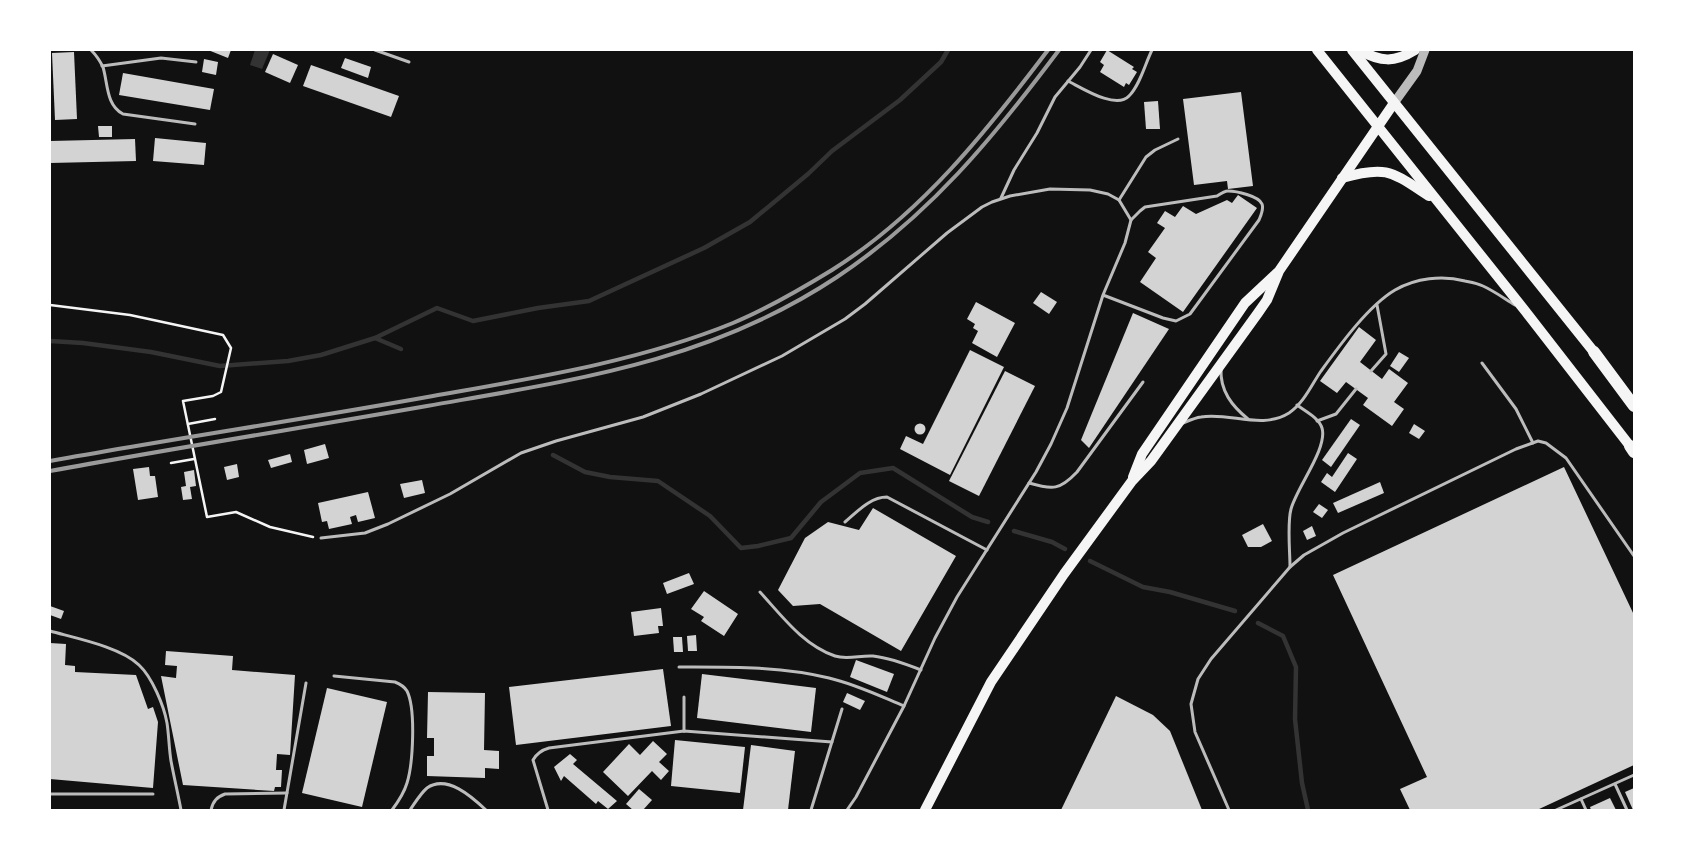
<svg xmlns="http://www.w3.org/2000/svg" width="1684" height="860" font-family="Lato,sans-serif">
<rect width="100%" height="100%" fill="#111"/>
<polygon fill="#333" points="255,50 270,50 262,69 250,65"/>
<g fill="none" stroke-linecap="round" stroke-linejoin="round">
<g stroke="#333" stroke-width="4.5">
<polyline points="375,338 401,349"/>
<polyline points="50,341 83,343 151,352 220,366 288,361 321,355 375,338 437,308 473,321 538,308 589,301 704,248 750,222 808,174 832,151 900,100 941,62 948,50"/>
<polyline points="553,455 585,472 610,477 658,481 710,516 741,548 758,546 791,538 821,502 860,473 893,468 972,517 988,522"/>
<polyline points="1014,531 1052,542 1065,549"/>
<polyline points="1090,561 1143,587 1170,592 1235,611"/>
<polyline points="1258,623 1283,636 1296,667 1295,719 1302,783 1308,810"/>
</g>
</g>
<g fill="#d3d3d3">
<polygon points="208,50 231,50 228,58"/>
<polygon points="1107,50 1134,67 1132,69 1137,72 1129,85 1126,83 1124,87 1100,72 1104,65 1100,62"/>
<polygon points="74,52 77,119 55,120 52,53"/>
<polygon points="273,54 298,65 290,83 265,72"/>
<polygon points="345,58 371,67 368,78 341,68"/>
<polygon points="204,59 218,62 216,75 202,72"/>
<polygon points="311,65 399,96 391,117 303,86"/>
<polygon points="123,73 214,89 210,110 119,95"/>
<polygon points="1241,92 1253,186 1228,189 1227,181 1194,185 1183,99"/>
<polygon points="1158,101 1160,129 1146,129 1144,102"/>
<polygon points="98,126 112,126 112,137 99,137"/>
<polygon points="155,138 206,143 204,165 153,161"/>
<polygon points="135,139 136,161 50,163 50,141"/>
<polygon points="1238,195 1257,208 1183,312 1140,282 1156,258 1148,252 1165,228 1157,223 1165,211 1175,217 1183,206 1196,214 1227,200 1232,203"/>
<polygon points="1041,292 1057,302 1049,314 1033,303"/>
<polygon points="976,302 1015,323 997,357 972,343 978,331 973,328 975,324 967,319"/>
<polygon points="1133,313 1169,329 1089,448 1081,440"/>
<polygon points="1359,327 1376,340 1360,362 1382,379 1389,369 1408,383 1394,402 1404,409 1392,426 1363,405 1368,398 1346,382 1337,393 1320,381"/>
<polygon points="970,350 1004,367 950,475 900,449 906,436 923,444"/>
<polygon points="1399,352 1409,358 1399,372 1390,366"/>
<polygon points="1005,371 1035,386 979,496 949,481"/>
<polygon points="1351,419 1360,425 1331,467 1322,460"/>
<circle cx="920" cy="429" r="5.5"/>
<polygon points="1414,424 1425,431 1419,439 1409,433"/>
<polygon points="325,444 329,458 307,464 304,450"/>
<polygon points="1348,453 1357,459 1335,492 1321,482 1327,473 1332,477"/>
<polygon points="290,454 292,462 271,468 268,460"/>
<polygon points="237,464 239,477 227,480 224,467"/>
<polygon points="149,467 150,476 155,476 158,497 138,500 133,469"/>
<polygon points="1564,467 1634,615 1634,765 1537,810 1410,810 1400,789 1427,777 1333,575"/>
<polygon points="194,470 196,486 190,487 192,499 183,500 181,487 186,486 184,472"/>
<polygon points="422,480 425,493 404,498 400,484"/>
<polygon points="1380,482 1384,493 1338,513 1333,503"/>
<polygon points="368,492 375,518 358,522 356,515 350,517 352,524 329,529 327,521 322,522 318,503"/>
<polygon points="1319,504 1328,510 1322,518 1313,512"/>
<polygon points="873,508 956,556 901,651 820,604 793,606 778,590 805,538 828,522 859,530"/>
<polygon points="1263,524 1272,541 1261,547 1248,547 1242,535"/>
<polygon points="1312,526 1316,536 1307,540 1303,531"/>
<polygon points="689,573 694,584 667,594 663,583"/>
<polygon points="704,591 738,614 724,636 701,621 704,617 691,609"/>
<polygon points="50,606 64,611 61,619 50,615"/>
<polygon points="661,608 663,626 658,626 659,633 634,636 631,612"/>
<polygon points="696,635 697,651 688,651 687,636"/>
<polygon points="673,637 682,637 683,652 674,652"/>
<polygon points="50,643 66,644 65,665 75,666 75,672 136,675 148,709 153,707 158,722 153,788 50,779"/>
<polygon points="166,651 233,656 232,670 295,675 290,755 277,754 276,770 282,770 281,787 275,787 274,791 183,785 161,676 176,678 177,666 165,665"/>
<polygon points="856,660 894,674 887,692 850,677"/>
<polygon points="663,669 671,726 516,745 509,687"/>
<polygon points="702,674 816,688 811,732 697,718"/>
<polygon points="327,688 387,702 362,807 302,793"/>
<polygon points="428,692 485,693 484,750 499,751 499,769 485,768 485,778 427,776 427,756 434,756 434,738 427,738"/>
<polygon points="847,693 865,701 860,710 843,702"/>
<polygon points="1116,696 1153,715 1170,731 1202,810 1061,810"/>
<polygon points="675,740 745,747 740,793 671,786"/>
<polygon points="653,741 667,754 659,762 669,771 661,780 652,771 628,796 603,772 629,744 640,755"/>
<polygon points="751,745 795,751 788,810 743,810"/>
<polygon points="570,754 577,760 573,764 617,801 608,809 598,801 596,804 564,776 561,781 554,767"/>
<polygon points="1634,788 1634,810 1633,810 1625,792"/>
<polygon points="639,789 652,800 643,810 633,810 626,804"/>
<polygon points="1610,798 1616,810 1591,810 1590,807"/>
</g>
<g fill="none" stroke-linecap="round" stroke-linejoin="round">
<g stroke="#f5f5f5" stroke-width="2.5">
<polyline points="50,305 130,315 223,335 231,348 221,392 213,396 183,401 207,517 236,512 270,527 313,537"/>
<polyline points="188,424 215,419"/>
<polyline points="171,463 194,459"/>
</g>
<g stroke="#bcbcbc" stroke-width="3">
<path d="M91,50C96,55 100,61 103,67C108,84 106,105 123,114L195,124"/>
<polyline points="375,50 409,62"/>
<polyline points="102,66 161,58 196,62"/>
<path d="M1068,81C1082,88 1116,110 1129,96C1140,85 1145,64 1152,50"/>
<polyline points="1001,198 1014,170 1037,133 1055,97 1080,67 1091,50"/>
<polyline points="1119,200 1146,157 1155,150 1178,139"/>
<polyline points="1482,363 1516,409 1533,443"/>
<path d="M1221,369C1220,391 1232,406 1248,419"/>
<polyline points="1371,371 1386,354 1377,305"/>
<polyline points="1317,421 1336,414 1356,389"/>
<path d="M1183,423C1188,421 1194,418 1201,417C1230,412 1262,430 1289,413C1304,403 1312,384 1321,371C1340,345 1368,306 1395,290C1416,278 1442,275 1465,281C1470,282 1477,283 1483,286C1494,291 1505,299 1515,305"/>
<path d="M1029,483C1053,490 1060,490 1077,472L1143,382"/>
<path d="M845,522C857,512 870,497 887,497L987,550"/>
<polyline points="321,538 365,533 388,524 450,494 521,453 556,441 643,417 701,394 782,356 845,319 865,304 947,233 982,207 992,202 1010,196 1050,189 1090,190 1108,194 1119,200 1131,220"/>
<path d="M1290,567C1290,551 1287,524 1291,509C1297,487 1328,448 1322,428C1319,418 1305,411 1297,405"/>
<path d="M760,592C782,616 803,645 835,656C847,660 861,655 873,656C890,658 906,664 921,670"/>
<path d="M50,631C75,638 121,647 139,665C152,677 164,706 167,723C169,736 169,749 171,761C174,777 178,794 181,810"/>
<path d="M679,667C727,667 781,666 829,678C855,684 880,696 904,706"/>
<path d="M334,676L395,682C400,684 404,686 407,691C416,709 413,764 407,783C404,793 398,802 392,810"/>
<polyline points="684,697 684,731"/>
<polyline points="1615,784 1627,810"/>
<polyline points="50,794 153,794"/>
<polyline points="1581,799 1586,810"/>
<path d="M211,810C213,801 217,797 225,794L287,793"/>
<polyline points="284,810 306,683"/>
<path d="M410,810C415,803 420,794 427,788C447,774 472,797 486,810"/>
<path d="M548,810L533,760C537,753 542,750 549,748L684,731L832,742"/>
<polyline points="811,810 842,709"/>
<path d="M847,810L856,797L904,706L935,638L957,597L1036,472L1051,444L1067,408L1103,295L1125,243L1131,220L1140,211L1145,207L1217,196C1220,194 1225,191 1228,191C1236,191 1259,196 1262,204C1264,209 1261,215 1259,220L1190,314L1176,321L1163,318L1103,295"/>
<polyline points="1229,810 1195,732 1191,704 1198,679 1211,659 1290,567 1304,555 1343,533 1516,449 1538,441 1546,443 1566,458 1634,556"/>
<polyline points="1556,810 1634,775"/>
</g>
<polyline stroke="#bcbcbc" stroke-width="9" points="1394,103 1417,71 1425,50"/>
<g stroke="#f5f5f5" stroke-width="10">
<polyline points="1317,50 1526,312 1630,446"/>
<polyline points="1352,50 1594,352"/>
<path d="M1359,50C1381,62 1394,63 1415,50"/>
<path d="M1342,178C1387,165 1392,172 1429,196"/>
<polyline points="1133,477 1142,454 1245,303 1277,273"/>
<polyline points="925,810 991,682 1064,574 1132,481 1151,461 1258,313 1267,300 1279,271 1394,103"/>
</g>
<g stroke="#f5f5f5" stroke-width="12">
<polyline points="1594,352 1634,406"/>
<polyline points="1630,446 1634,452"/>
</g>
<g stroke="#9a9a9a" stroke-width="4">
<path d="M50,461C177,438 306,419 433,396C534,378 637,362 733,323C767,309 801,289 832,270C921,214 986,132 1048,50"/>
<path d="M50,471C175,448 301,428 427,406C574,380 709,362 837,277C930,215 993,138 1059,50"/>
</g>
</g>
<rect width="1684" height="860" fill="none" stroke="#ffffff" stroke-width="102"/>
</svg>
